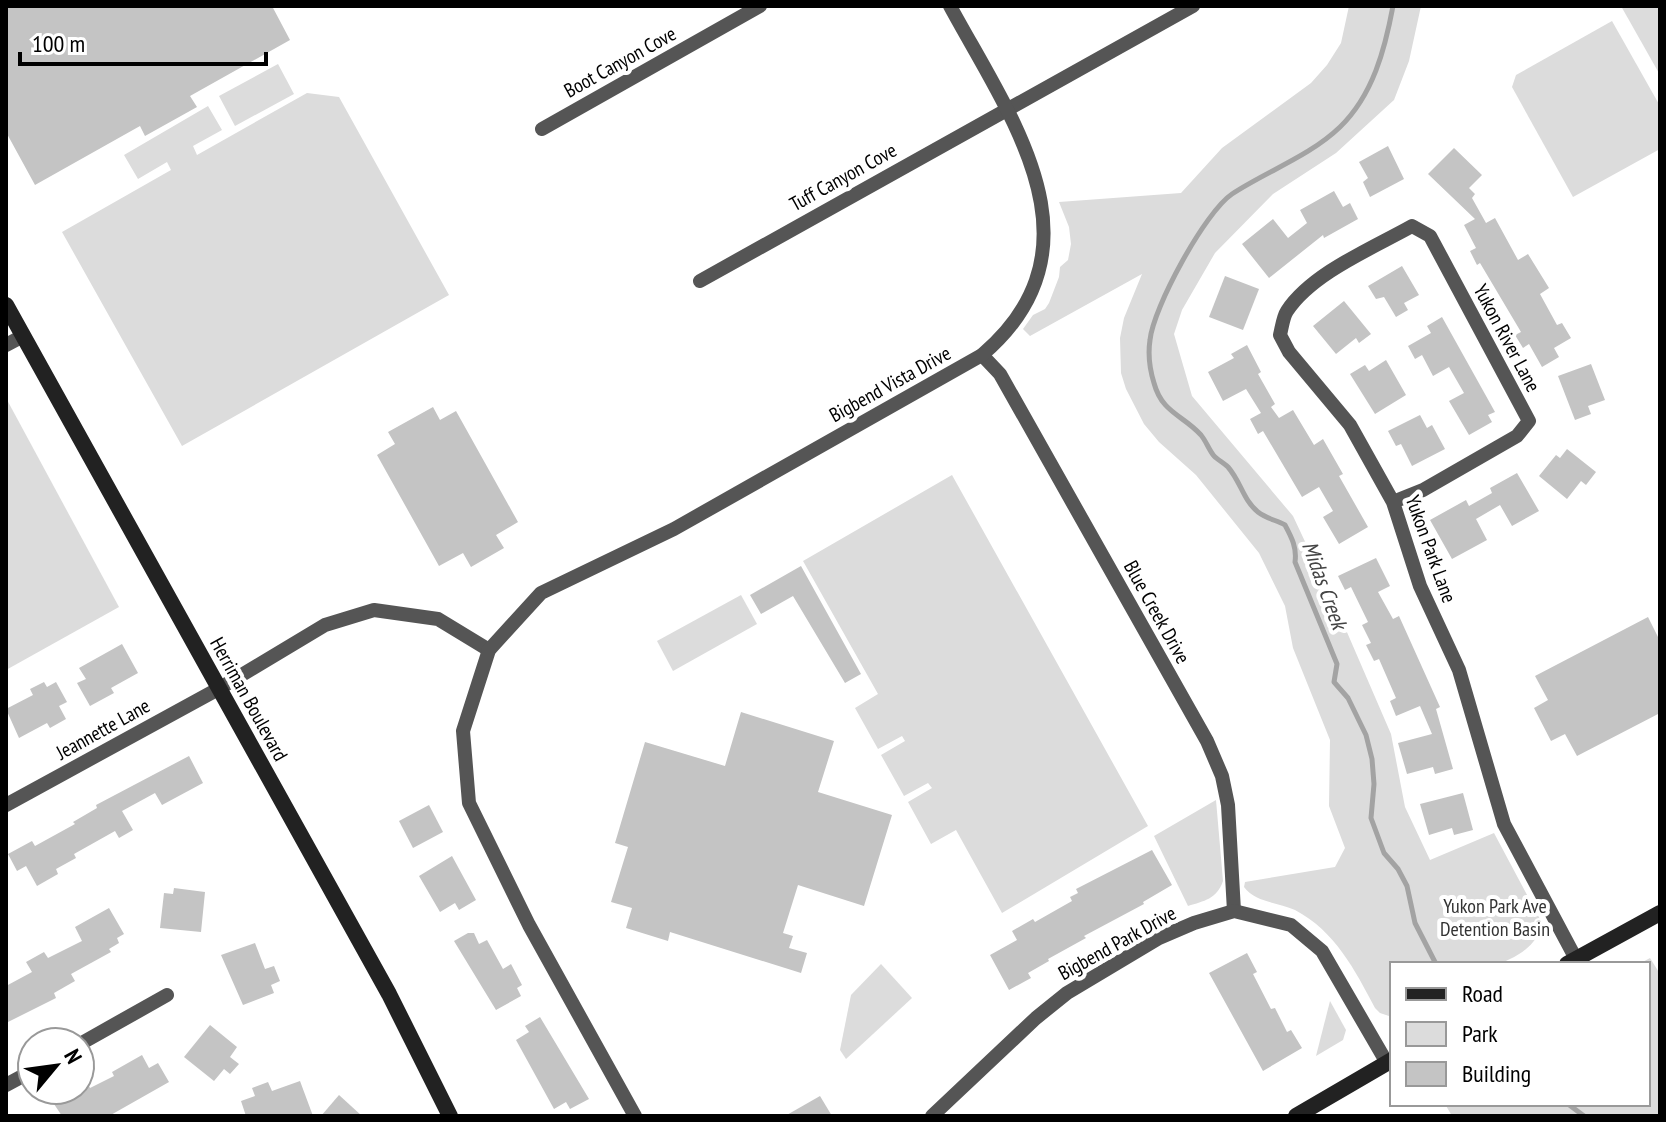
<svg xmlns="http://www.w3.org/2000/svg" width="1666" height="1122" font-family="'PT Sans Narrow',sans-serif">
<rect width="100%" height="100%" fill="#fff"/>
<g fill="#dcdcdc">
<path d="M1349,6H1421L1409,61L1394,100L1336,153L1273,194L1215,253L1182,310L1174,334L1192,396L1293,516L1340,616L1391,734L1405,807L1430,860L1494,833L1541,921C1543,942 1513,962 1494,964C1461,967 1425,964 1392,964V1017L1380,1013L1375,1008C1355,970 1335,931 1295,910C1278,902 1256,903 1244,887L1245,882L1335,867L1345,848L1329,806L1330,740L1293,648L1285,606L1259,553L1196,475L1159,442L1144,424L1126,389L1121,373L1120,338L1124,318L1142,274L1030,336L1023,329L1033,315L1045,309L1049,303L1059,277L1060,267L1068,260L1071,244L1069,227L1059,202L1181,193L1222,148L1311,83L1327,65L1341,43Z"/>
<polygon points="1621,6 1660,6 1660,75"/>
<polygon points="1612,21 1660,106 1660,149 1573,197 1512,87 1516,75"/>
<polygon points="278,64 294,94 235,126 219,96"/>
<polygon points="307,93 339,97 449,295 182,446 62,232 171,170 167,162 138,179 124,155 208,106 222,130 193,146 197,155"/>
<polygon points="6,398 119,607 6,670"/>
<polygon points="952,475 1148,826 1002,913 956,830 931,844 908,802 932,788 928,783 904,796 881,755 905,741 902,736 878,749 855,708 878,694 803,561"/>
<polygon points="741,595 757,624 673,671 657,641"/>
<path d="M1216,800L1223,881C1217,899 1204,901 1188,906L1154,836Z"/>
<polygon points="1650,958 1660,974 1660,1116 1452,1116 1445,1104 1648,1104 1648,964 1639,964"/>
<polygon points="881,964 912,998 846,1059 840,1050 851,995"/>
<polygon points="1330,1001 1346,1030 1343,1040 1316,1056"/>
</g>
<g fill="none" stroke-linecap="round" stroke-linejoin="round">
<g stroke="#a3a3a3" stroke-width="5">
<path d="M1393,6C1385,49 1373,95 1340,127C1310,156 1267,171 1232,194C1205,212 1153,308 1150,340C1148,353 1150,370 1154,383C1162,413 1183,415 1201,435C1206,441 1209,450 1214,456C1218,460 1224,463 1228,467C1241,482 1243,500 1258,512C1267,519 1276,520 1285,525C1292,538 1297,548 1295,562L1337,664L1334,682L1348,698L1366,735L1372,759L1374,784L1371,818L1384,853L1398,869L1407,886L1415,923L1436,964"/>
<polyline points="1568,1104 1584,1116"/>
</g>
</g>
<g fill="#c4c4c4">
<polygon points="6,6 272,6 290,40 190,96 197,107 145,136 140,126 35,185 6,132"/>
<polygon points="1388,146 1404,179 1370,197 1363,182 1368,178 1359,162"/>
<polygon points="1454,148 1482,175 1469,188 1475,194 1472,198 1486,223 1495,218 1518,260 1528,254 1549,288 1540,294 1557,325 1562,323 1571,338 1554,348 1559,357 1542,367 1529,344 1523,348 1515,335 1521,332 1480,263 1477,265 1470,251 1476,248 1464,225 1475,219 1428,174"/>
<polygon points="1334,191 1343,207 1350,203 1358,219 1324,238 1323,235 1269,278 1242,244 1273,219 1288,238 1307,223 1300,210"/>
<polygon points="1402,266 1419,295 1404,303 1408,310 1396,317 1384,297 1376,299 1368,286"/>
<polygon points="1225,276 1259,289 1243,330 1209,317"/>
<polygon points="1344,301 1371,334 1359,343 1356,338 1336,354 1313,326"/>
<polygon points="1442,317 1495,412 1488,415 1492,422 1469,435 1449,401 1464,393 1449,367 1433,376 1422,355 1415,359 1408,346 1431,333 1427,326"/>
<polygon points="1247,345 1261,372 1258,374 1275,404 1271,407 1279,418 1293,410 1314,445 1323,439 1343,474 1339,476 1368,527 1339,544 1323,517 1333,511 1319,487 1302,497 1263,431 1258,434 1250,419 1261,413 1246,389 1223,401 1208,372 1234,358 1231,354"/>
<polygon points="1386,360 1406,395 1375,414 1350,374 1365,365 1369,371"/>
<polygon points="1591,364 1605,400 1588,406 1591,414 1575,420 1558,376"/>
<polygon points="433,407 440,420 456,411 518,522 496,535 504,548 471,567 463,553 439,566 377,455 395,444 388,432"/>
<polygon points="1420,415 1427,428 1432,425 1445,449 1412,466 1401,444 1396,446 1388,431"/>
<polygon points="1567,449 1596,472 1586,485 1581,481 1567,499 1539,476 1556,455 1560,458"/>
<polygon points="1517,473 1539,511 1512,526 1500,505 1476,519 1487,540 1452,559 1430,520 1466,500 1469,506 1492,493 1490,488"/>
<polygon points="1376,558 1390,586 1378,592 1393,619 1399,616 1440,707 1436,709 1453,769 1435,774 1433,767 1407,774 1398,743 1432,734 1420,706 1396,716 1390,701 1396,698 1379,659 1374,661 1366,645 1371,643 1362,625 1368,622 1351,587 1345,590 1338,576"/>
<polygon points="801,566 861,674 845,683 793,596 761,614 750,595"/>
<polygon points="1648,617 1660,641 1660,713 1577,756 1565,734 1551,741 1534,708 1548,700 1535,676"/>
<polygon points="122,644 138,673 111,688 114,693 90,706 77,683 86,679 79,668"/>
<polygon points="44,682 47,687 56,682 67,702 59,706 66,719 50,728 47,723 19,738 6,709 33,695 30,689"/>
<polygon points="741,712 834,741 818,792 892,815 864,906 798,885 783,933 793,936 789,948 807,953 801,973 670,932 668,941 626,928 632,908 611,902 628,847 615,843 645,742 725,766"/>
<polygon points="189,756 203,783 162,805 155,793 122,811 133,830 119,838 115,831 74,854 76,858 56,869 58,874 37,886 26,866 17,871 8,854 32,841 35,846 75,824 73,822 97,808 96,805"/>
<polygon points="1463,793 1473,830 1454,835 1452,828 1429,835 1420,804"/>
<polygon points="429,805 443,832 413,848 399,821"/>
<polygon points="1152,850 1172,885 1143,902 1144,904 1084,936 1086,938 1048,959 1049,961 1028,973 1031,978 1009,990 990,955 1017,940 1012,931 1033,919 1035,922 1072,901 1070,897 1078,893 1076,889"/>
<polygon points="452,856 476,900 459,910 455,903 440,912 419,876"/>
<polygon points="174,888 205,892 201,932 160,928 164,893 173,894"/>
<polygon points="109,908 124,934 117,938 119,943 109,949 111,952 71,974 75,981 54,993 56,998 6,1023 6,986 32,972 26,962 44,952 48,958 82,941 75,927"/>
<polygon points="468,933 474,933 479,944 487,940 503,969 511,964 522,985 517,988 521,996 496,1010 454,941"/>
<polygon points="255,943 265,969 274,966 280,981 271,985 274,993 243,1005 221,955"/>
<polygon points="1247,953 1257,972 1253,974 1271,1009 1275,1008 1287,1032 1291,1030 1302,1048 1263,1071 1209,973"/>
<polygon points="540,1017 589,1099 570,1109 566,1102 554,1109 516,1040 529,1032 525,1026"/>
<polygon points="210,1025 237,1047 230,1057 239,1064 230,1074 224,1069 214,1081 184,1057"/>
<polygon points="142,1055 149,1068 158,1063 169,1082 109,1116 62,1116 54,1104 88,1084 90,1088 114,1076 112,1072"/>
<polygon points="300,1081 313,1116 246,1116 241,1101 255,1096 252,1088 268,1082 272,1091"/>
<polygon points="339,1095 362,1116 321,1116"/>
<polygon points="820,1096 832,1116 785,1116"/>
</g>
<g fill="none" stroke-linecap="round" stroke-linejoin="round">
<g stroke="#555" stroke-width="14">
<polyline points="542,129 760,6"/>
<polyline points="700,281 1193,6"/>
<polyline points="6,345 23,336"/>
<polyline points="982,355 1000,374 1207,741 1222,776 1228,805 1234,911"/>
<path d="M1393,502L1423,490L1517,436L1529,421L1430,236L1412,226C1373,248 1312,273 1287,311C1283,317 1282,327 1280,335L1289,352L1350,425L1393,502L1420,586L1459,670L1504,824L1576,959"/>
<polyline points="6,805 220,688 325,625 374,610 438,619 489,650"/>
<polyline points="80,1044 167,995"/>
<polyline points="6,1085 32,1071"/>
<path d="M635,1116L529,925L469,803L463,731L489,650L541,593L674,529L982,355C1109,247 1010,117 950,6"/>
<polyline points="932,1116 1036,1018 1067,993 1159,938 1194,923 1234,911 1291,925 1322,951 1387,1063"/>
</g>
<g stroke="#222" stroke-width="16">
<polyline points="6,305 389,994 450,1116"/>
<polyline points="1567,964 1660,913"/>
<polyline points="1296,1116 1392,1060"/>
</g>
</g>
<g text-anchor="middle" dominant-baseline="central" stroke-width="8" stroke-linejoin="round" paint-order="stroke">
<g font-size="20" fill="#000" stroke="#fff">
<text transform="translate(620 62) rotate(-29)">Boot Canyon Cove</text>
<text transform="translate(843 177) rotate(-29)">Tuff Canyon Cove</text>
<text transform="translate(1507 338) rotate(62)">Yukon River Lane</text>
<text transform="translate(890 384) rotate(-29)">Bigbend Vista Drive</text>
<text transform="translate(1431 549) rotate(70)">Yukon Park Lane</text>
<text transform="translate(1157 612) rotate(61)">Blue Creek Drive</text>
<text transform="translate(249 699) rotate(61)">Herriman Boulevard</text>
<text transform="translate(103 729) rotate(-29)">Jeannette Lane</text>
<text transform="translate(1117 943) rotate(-29)">Bigbend Park Drive</text>
</g>
<g font-size="20" fill="#333" stroke="#fff">
<text x="1495" y="906">Yukon Park Ave<tspan x="1495" dy="23">Detention Basin</tspan></text>
</g>
<g font-size="22" font-style="italic" fill="#444" stroke="#fff">
<text transform="translate(1325 585) rotate(70)">Midas Creek</text>
</g>
</g>
<rect width="1666" height="1122" fill="none" stroke="#000000" stroke-width="16"/>
<rect x="1390" y="962" width="260" height="144" fill="#ffffff" stroke="#999999" stroke-width="2"/>
<rect x="1406" y="988" width="40" height="12" fill="#222222" stroke="#999999" stroke-width="2"/>
<text x="1462" y="1002" font-size="24" fill="#000000">Road</text>
<rect x="1406" y="1022" width="40" height="24" fill="#dcdcdc" stroke="#999999" stroke-width="2"/>
<text x="1462" y="1042" font-size="24" fill="#000000">Park</text>
<rect x="1406" y="1062" width="40" height="24" fill="#c4c4c4" stroke="#999999" stroke-width="2"/>
<text x="1462" y="1082" font-size="24" fill="#000000">Building</text>
<g transform="translate(56 1066) rotate(61)"><circle r="38" fill="#ffffff" stroke="#999999" stroke-width="2"/>
<path d="M0-6L14 30L0 20L-14 30Z" fill="#000000"/>
<text y="-12" font-size="22" font-weight="bold" text-anchor="middle" fill="#000000">N</text>
</g>
<path d="M20 52v12h246v-12" fill="none" stroke="#000000" stroke-width="4"/>
<text x="32" y="52" font-size="24" fill="#000000" stroke="#ffffff" stroke-width="6" paint-order="stroke">100 m</text>
</svg>
